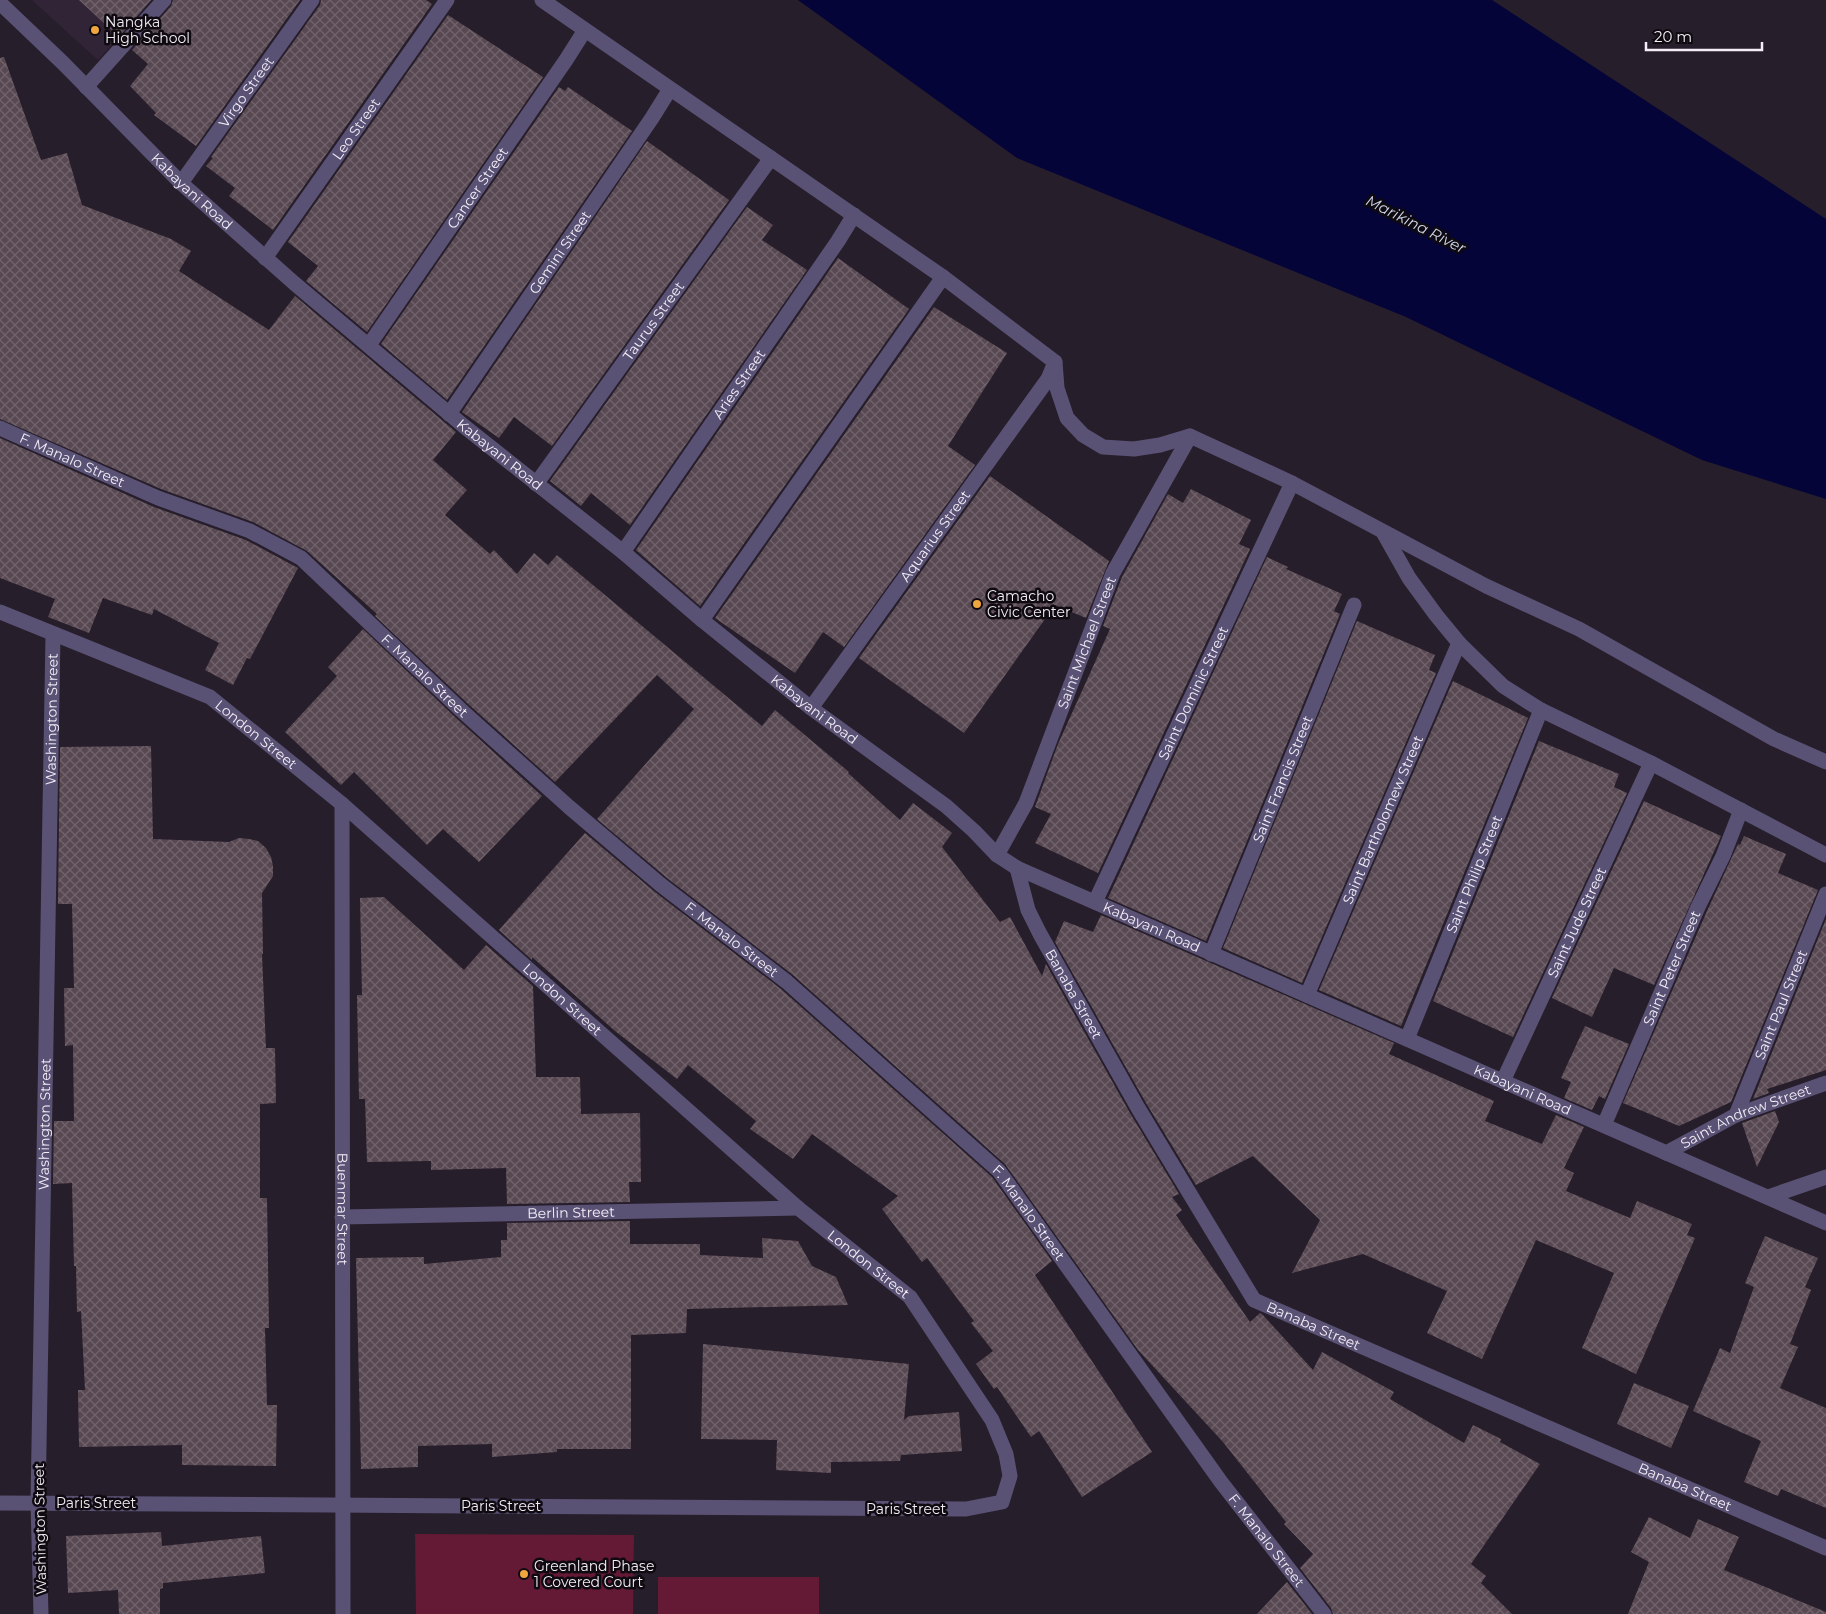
<svg xmlns="http://www.w3.org/2000/svg" width="1826" height="1614" font-family="Montserrat,sans-serif">
<defs>
<pattern id="building-cross-hatch" width="8" height="8" patternUnits="userSpaceOnUse" patternTransform="scale(1.25)"><rect width="8" height="8" fill="#584852"/><path d="M0 0l8 8M0 8l8-8" fill="none" stroke="#71636c"/></pattern>
</defs>
<rect width="100%" height="100%" fill="#271e2b"/>
<polygon fill="#312436" points="32,0 152,0 98,60"/>
<g fill="#641935">
<polygon points="415,1534 634,1535 633,1614 416,1614"/>
<rect x="658" y="1577" width="161" height="37"/>
</g>
<polygon fill="#040439" points="798,0 1492,0 1826,219 1826,499 1702,460 1406,317 1017,158"/>
<g fill="url(#building-cross-hatch)">
<polygon points="79,0 151,0 119,37"/>
<polygon points="173,0 300,0 196,146 154,115 156,113 130,86 148,64 132,50 171,6"/>
<polygon points="321,0 426,0 432,4 273,230 229,196 235,188 206,166 213,158 211,157 320,5"/>
<polygon points="448,15 543,77 367,332 306,281 318,266 288,242"/>
<polygon points="4,57 41,160 67,153 82,205 171,239 191,251 179,271 269,330 295,296 456,432 433,460 467,490 445,515 490,554 494,550 517,574 534,553 548,565 557,555 762,726 775,710 849,772 848,773 900,820 913,803 952,833 942,847 1000,922 1010,917 1042,976 1046,964 1130,1113 1179,1194 1172,1197 1182,1210 1176,1215 1250,1322 1260,1313 1262,1314 1313,1370 1322,1352 1394,1392 1390,1399 1464,1443 1473,1425 1501,1439 1500,1442 1540,1464 1471,1564 1486,1576 1481,1583 1512,1614 1333,1614 1331,1608 1300,1568 1313,1554 1284,1524 1286,1522 1223,1442 1138,1350 1005,1164 793,975 667,878 597,819 694,709 657,675 555,782 467,703 375,616 377,614 307,551 253,522 161,489 0,419 0,58"/>
<polygon points="559,87 565,91 568,87 632,131 447,400 381,344"/>
<polygon points="647,141 729,200 552,446 514,417 499,438 462,412"/>
<polygon points="747,207 773,225 762,240 807,270 630,525 591,493 581,506 550,481"/>
<polygon points="838,258 909,309 700,606 636,550"/>
<polygon points="934,307 1007,353 948,446 975,465 844,647 823,632 795,673 715,618"/>
<polygon points="0,438 154,507 246,540 298,568 250,659 247,658 233,685 205,670 219,643 154,609 152,615 103,598 89,633 48,617 55,599 0,578"/>
<polygon points="990,476 1109,561 1086,618 1055,605 964,733 859,658"/>
<polygon points="1191,489 1251,520 1239,544 1250,549 1098,873 1035,843 1051,814 1035,807 1058,744 1110,629 1103,626 1122,577 1168,494 1183,503"/>
<polygon points="1267,557 1288,567 1286,569 1342,594 1334,611 1340,614 1206,941 1108,898"/>
<polygon points="1357,621 1435,655 1429,670 1436,673 1302,983 1223,948"/>
<polygon points="363,629 455,717 542,796 479,862 443,829 427,845 354,772 341,785 285,732 337,676 328,667"/>
<polygon points="1453,681 1528,718 1401,1026 1319,990"/>
<polygon points="1539,741 1619,774 1614,787 1627,793 1513,1037 1433,1001"/>
<polygon points="151,746 153,839 229,842 239,838 249,839 258,841 266,848 271,857 273,866 273,876 262,893 263,954 262,954 266,1048 275,1048 276,1103 260,1104 260,1198 267,1198 269,1328 265,1328 267,1405 277,1405 276,1466 182,1465 182,1445 79,1447 78,1390 85,1390 81,1311 77,1312 76,1266 74,1266 72,1183 53,1184 54,1121 74,1121 73,1045 65,1046 64,988 74,988 72,904 58,904 60,747"/>
<polygon points="1644,801 1721,836 1654,985 1614,968 1592,1017 1552,998"/>
<polygon points="585,833 655,892 781,989 992,1177 1052,1261 1035,1275 1152,1452 1082,1497 1039,1431 1031,1437 997,1387 994,1389 976,1364 993,1351 971,1323 974,1321 927,1258 922,1262 882,1209 898,1196 812,1134 793,1159 750,1129 756,1121 688,1065 677,1079 615,1031 532,957 532,960 499,930"/>
<polygon points="1744,836 1786,854 1778,873 1818,890 1731,1102 1679,1126 1623,1103 1707,911 1738,844 1740,845"/>
<polygon points="384,897 464,970 486,945 533,986 536,1077 580,1077 581,1114 640,1113 641,1182 629,1182 630,1202 507,1204 506,1168 431,1170 431,1161 367,1162 365,1099 359,1099 357,995 362,995 360,898"/>
<polygon points="1101,915 1394,1043 1389,1054 1494,1101 1485,1121 1542,1144 1556,1115 1584,1127 1564,1168 1574,1173 1566,1191 1630,1218 1637,1201 1692,1224 1687,1235 1695,1238 1636,1374 1582,1348 1614,1273 1536,1240 1482,1359 1427,1333 1447,1291 1363,1254 1292,1273 1320,1220 1253,1156 1196,1185 1146,1103 1055,942 1064,921 1093,932"/>
<polygon points="1826,919 1826,1070 1767,1089 1769,1093 1753,1099"/>
<polygon points="1585,1026 1629,1044 1605,1099 1599,1096 1592,1110 1564,1098 1571,1082 1561,1078"/>
<polygon points="1775,1111 1779,1122 1757,1167 1742,1123"/>
<polygon points="630,1221 630,1244 700,1244 700,1255 763,1258 762,1238 798,1241 812,1266 836,1277 848,1305 687,1309 686,1333 631,1335 631,1449 557,1449 557,1452 492,1457 492,1444 418,1446 418,1467 361,1469 356,1258 424,1257 424,1264 501,1257 501,1240 507,1240 507,1223"/>
<polygon points="1765,1236 1818,1258 1805,1287 1811,1290 1790,1344 1798,1347 1780,1388 1826,1408 1826,1508 1781,1489 1778,1496 1744,1482 1761,1441 1693,1411 1720,1348 1730,1353 1754,1287 1745,1283"/>
<polygon points="703,1344 909,1364 904,1420 909,1416 959,1412 962,1451 901,1455 900,1461 831,1462 831,1473 776,1470 777,1440 701,1439"/>
<polygon points="1634,1383 1689,1406 1671,1448 1617,1424"/>
<polygon points="1649,1517 1690,1538 1698,1519 1739,1537 1724,1570 1826,1612 1826,1614 1628,1614 1649,1562 1631,1552"/>
<polygon points="161,1532 162,1546 261,1536 265,1573 163,1583 163,1588 160,1589 160,1614 119,1614 118,1590 68,1593 66,1536"/>
<polygon points="1287,1582 1312,1614 1257,1614"/>
</g>
<g fill="none" stroke-linecap="round" stroke-linejoin="round">
<polyline stroke="#595274" stroke-width="15" points="542,0 943,277 1055,362 1057,388 1067,418 1083,435 1103,447 1134,449 1160,445 1190,436 1292,483 1486,586 1579,629 1774,739 1826,762"/>
<g stroke="#595274" stroke-width="15">
<polyline points="86,87 164,0"/>
<path id="s1" d="M181,183L312,0"/>
<path id="s2" d="M265,258L447,0"/>
<path id="s3" d="M369,345L566,60L585,30"/>
<path id="s4" d="M449,414L652,118L670,89"/>
<path id="s5" d="M536,484L771,158"/>
<path id="s6" d="M623,552L838,241L854,215"/>
<polyline points="702,620 943,277"/>
</g>
<g stroke="#595274" stroke-width="15">
<path id="s7" d="M0,428L158,498L250,531L301,558L461,710L569,807L661,885L787,982L999,1171L1221,1482L1324,1614"/>
<polyline points="1383,532 1409,578 1436,615 1459,643 1503,686 1541,710 1651,763 1826,855"/>
<path id="s8" d="M0,612L210,697L342,804L798,1208L910,1297L992,1420L1006,1454L1010,1476L1002,1502L966,1509L0,1503"/>
<path id="s9" d="M811,708L1048,379L1055,362"/>
<path id="s10" d="M342,804L343,1614"/>
<path id="s11" d="M997,855L1026,803L1113,573L1190,436"/>
<path id="s12" d="M1017,868L1028,910L1040,934L1138,1108L1254,1300L1826,1548"/>
<path id="s13" d="M1095,902L1292,483"/>
<path id="s14" d="M1211,954L1354,605"/>
<path id="s15" d="M1307,995L1459,643"/>
<path id="s16" d="M1407,1039L1541,710"/>
<path id="s17" d="M1503,1081L1651,763"/>
<path id="s18" d="M1736,1115L1826,894"/>
<path id="s19" d="M1604,1125L1698,907L1723,856L1741,810"/>
<path id="s20" d="M1666,1153L1736,1115L1826,1083"/>
<polyline points="1768,1197 1826,1177"/>
<path id="s21" d="M342,1217L798,1208"/>
<path id="s22" d="M41,1614L38,1503L53,635"/>
</g>
<path stroke="#595274" stroke-width="15" id="s23" d="M0,3L63,63L181,183L294,283L465,427L623,552L702,620L811,708L946,806L974,831L997,855L1017,868L1826,1223"/>
</g>
<g fill="#f0a63f" stroke="#0e0a10" stroke-width="2">
<circle cx="95" cy="30" r="5"/>
<circle cx="977" cy="604" r="5"/>
<circle cx="524" cy="1574" r="5"/>
</g>
<g text-anchor="middle" dominant-baseline="central" stroke-width="5" stroke-linejoin="round" paint-order="stroke">
<g font-size="14" fill="#f4eef7" stroke="#0e0a10" text-anchor="start">
<text x="105" y="22">Nangka<tspan x="105" dy="16">High School</tspan></text>
<text x="987" y="596">Camacho<tspan x="987" dy="16">Civic Center</tspan></text>
<text x="534" y="1566">Greenland Phase<tspan x="534" dy="16">1 Covered Court</tspan></text>
</g>
<g font-size="14" fill="#f4eef7" stroke="#0e0a10">
<text stroke="none"><textPath href="#s1" startOffset="112">Virgo Street</textPath></text>
<text stroke="none"><textPath href="#s2" startOffset="158">Leo Street</textPath></text>
<text stroke="none"><textPath href="#s3" startOffset="191">Cancer Street</textPath></text>
<text stroke="none"><textPath href="#s23" startOffset="269">Kabayani Road</textPath></text>
<text stroke="none"><textPath href="#s4" startOffset="196">Gemini Street</textPath></text>
<text stroke="none"><textPath href="#s5" startOffset="201">Taurus Street</textPath></text>
<text stroke="none"><textPath href="#s6" startOffset="204">Aries Street</textPath></text>
<text stroke="none"><textPath href="#s23" startOffset="674">Kabayani Road</textPath></text>
<text stroke="none"><textPath href="#s7" startOffset="79">F. Manalo Street</textPath></text>
<text stroke="none"><textPath href="#s9" startOffset="212">Aquarius Street</textPath></text>
<text stroke="none"><textPath href="#s11" startOffset="231">Saint Michael Street</textPath></text>
<text stroke="none"><textPath href="#s7" startOffset="499">F. Manalo Street</textPath></text>
<text stroke="none"><textPath href="#s13" startOffset="231">Saint Dominic Street</textPath></text>
<text stroke="none"><textPath href="#s23" startOffset="1079">Kabayani Road</textPath></text>
<text stroke="none"><textPath href="#s22" startOffset="895">Washington Street</textPath></text>
<text stroke="none"><textPath href="#s8" startOffset="286">London Street</textPath></text>
<text stroke="none"><textPath href="#s14" startOffset="189">Saint Francis Street</textPath></text>
<text stroke="none"><textPath href="#s15" startOffset="191">Saint Bartholomew Street</textPath></text>
<text stroke="none"><textPath href="#s16" startOffset="178">Saint Philip Street</textPath></text>
<text stroke="none"><textPath href="#s17" startOffset="175">Saint Jude Street</textPath></text>
<text stroke="none"><textPath href="#s23" startOffset="1484">Kabayani Road</textPath></text>
<text stroke="none"><textPath href="#s7" startOffset="904">F. Manalo Street</textPath></text>
<text stroke="none"><textPath href="#s19" startOffset="171">Saint Peter Street</textPath></text>
<text stroke="none"><textPath href="#s12" startOffset="139">Banaba Street</textPath></text>
<text stroke="none"><textPath href="#s8" startOffset="691">London Street</textPath></text>
<text stroke="none"><textPath href="#s18" startOffset="119">Saint Paul Street</textPath></text>
<text stroke="none"><textPath href="#s23" startOffset="1889">Kabayani Road</textPath></text>
<text stroke="none"><textPath href="#s20" startOffset="88">Saint Andrew Street</textPath></text>
<text stroke="none"><textPath href="#s22" startOffset="490">Washington Street</textPath></text>
<text stroke="none"><textPath href="#s10" startOffset="405">Buenmar Street</textPath></text>
<text stroke="none"><textPath href="#s21" startOffset="229">Berlin Street</textPath></text>
<text stroke="none"><textPath href="#s7" startOffset="1309">F. Manalo Street</textPath></text>
<text stroke="none"><textPath href="#s8" startOffset="1096">London Street</textPath></text>
<text stroke="none"><textPath href="#s12" startOffset="559">Banaba Street</textPath></text>
<text stroke="none"><textPath href="#s12" startOffset="964">Banaba Street</textPath></text>
<text x="96" y="1503">Paris Street</text>
<text x="501" y="1506">Paris Street</text>
<text x="906" y="1509">Paris Street</text>
<text transform="translate(40 1529) rotate(-91)">Washington Street</text>
<text stroke="none"><textPath href="#s7" startOffset="1714">F. Manalo Street</textPath></text>
</g>
<g font-size="15" font-style="italic" fill="#d2d9ef" stroke="#0e0a10">
<text transform="translate(1416 224) rotate(27)">Marikina River</text>
</g>
</g>
<path d="M1646 42v8h116v-8" fill="none" stroke="#f4eef7" stroke-width="2.5"/>
<text x="1654" y="42" font-size="15" fill="#f4eef7" stroke="#0e0a10" stroke-width="4" paint-order="stroke">20 m</text>
</svg>
